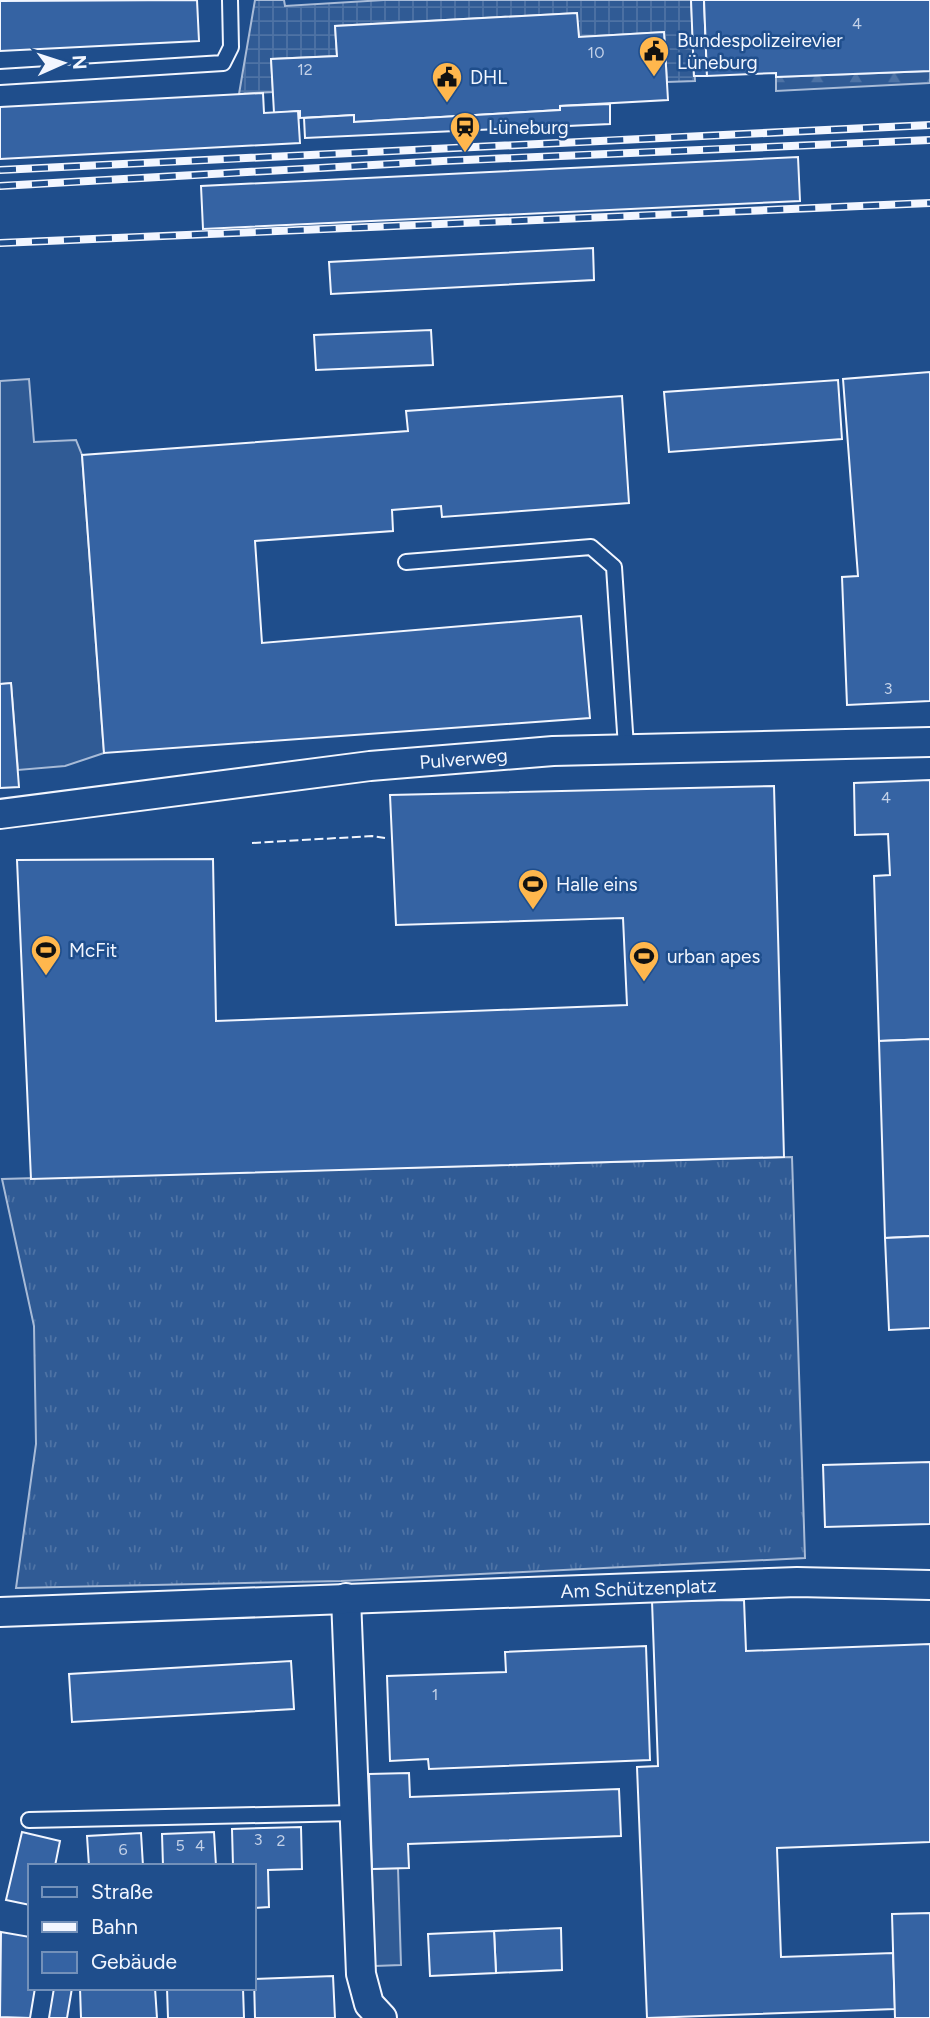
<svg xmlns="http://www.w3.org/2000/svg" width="930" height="2018" font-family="Figtree,sans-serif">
<defs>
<pattern id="grass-tufts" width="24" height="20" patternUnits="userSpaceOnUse" patternTransform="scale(1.75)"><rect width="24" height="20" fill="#305b95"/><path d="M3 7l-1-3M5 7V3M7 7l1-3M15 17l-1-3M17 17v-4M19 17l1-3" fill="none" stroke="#4e73a5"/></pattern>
<pattern id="forest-firs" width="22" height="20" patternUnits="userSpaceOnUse" patternTransform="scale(1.75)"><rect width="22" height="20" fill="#305b95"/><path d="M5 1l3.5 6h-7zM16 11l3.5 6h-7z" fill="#4e73a5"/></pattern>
<pattern id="plaza-grid" width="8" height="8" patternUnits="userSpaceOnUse" patternTransform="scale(1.75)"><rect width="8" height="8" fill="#305b95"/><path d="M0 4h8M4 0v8" fill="none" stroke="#4e73a5"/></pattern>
</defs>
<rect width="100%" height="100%" fill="#1f4e8c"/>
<polygon fill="url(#grass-tufts)" stroke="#a8bbd7" stroke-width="2" points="792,1157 805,1558 341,1581 16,1588 36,1444 34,1326 2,1179"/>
<polygon fill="url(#forest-firs)" stroke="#a8bbd7" stroke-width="2" points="930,71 930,83 776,91 776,77"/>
<g fill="#305b95" stroke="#a8bbd7" stroke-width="2">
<polygon points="29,379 34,442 76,440 82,455 104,753 65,766 18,770 11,683 0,684 0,381"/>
<polygon points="398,1868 401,1965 375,1966 372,1869"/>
</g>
<polygon fill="url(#plaza-grid)" stroke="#a8bbd7" stroke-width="2" points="255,0 284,0 285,6 384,0 691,0 695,81 667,82 664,32 579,37 576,13 335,26 337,56 271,59 273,92 239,94"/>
<g fill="#3563a3" stroke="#f2f6ff" stroke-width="2">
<polygon points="197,0 199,41 0,51 0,1"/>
<polygon points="691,0 704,0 707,76 694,76"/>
<polygon points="704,0 930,0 930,71 776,77 776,73 707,76"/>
<polygon points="577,13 579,37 664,32 668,100 560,106 560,110 354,122 354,115 300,118 300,111 274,113 271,59 337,56 335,26"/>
<polygon points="263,93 264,113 298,111 300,143 0,159 0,107"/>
<polygon points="610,104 610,124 305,138 304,118 354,115 354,122 560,110 560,106"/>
<polygon points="798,157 800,201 203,229 201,186"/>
<polygon points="593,248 594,280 331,294 329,262"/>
<polygon points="431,330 433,365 316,370 314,335"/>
<polygon points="930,372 930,701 847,705 842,577 858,576 843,379"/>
<polygon points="838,380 842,439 669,452 664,392"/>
<polygon points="622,396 629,503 442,517 441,506 392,510 393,531 255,541 262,643 581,616 590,718 104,753 82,455 408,431 406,411"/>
<polygon points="11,683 19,787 0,788 0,684"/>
<polygon points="930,780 930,1039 879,1041 874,876 890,875 888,834 855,835 854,783"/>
<polygon points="774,786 784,1157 31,1179 17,860 213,859 216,1021 627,1005 623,918 396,925 390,795"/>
<polygon points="930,1039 930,1236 885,1238 879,1041"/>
<polygon points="930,1236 930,1328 889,1330 885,1238"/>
<polygon points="930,1462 930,1524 825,1527 823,1465"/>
<polygon points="744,1600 746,1651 930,1644 930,1842 777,1848 781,1957 893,1953 895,2009 647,2018 637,1767 658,1766 652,1601"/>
<polygon points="646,1646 650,1760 429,1769 428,1759 390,1761 387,1676 506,1672 505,1652"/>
<polygon points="291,1661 294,1709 72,1722 69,1674"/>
<polygon points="409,1773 410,1797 619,1789 621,1836 408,1844 409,1868 372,1869 369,1774"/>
<polygon points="301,1827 302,1869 268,1870 269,1907 254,1908 254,1866 233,1866 232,1829"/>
<polygon points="22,1832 60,1841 55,1866 30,1866 30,1905 6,1900"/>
<polygon points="214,1832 216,1866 163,1866 162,1834"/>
<polygon points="141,1833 143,1866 89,1866 87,1836"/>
<polygon points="930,1913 930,2018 895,2018 892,1914"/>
<polygon points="561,1928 562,1970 496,1973 494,1931"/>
<polygon points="494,1931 496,1973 430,1976 428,1934"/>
<polygon points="1,1932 30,1937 30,1988 35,1988 30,2018 0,2017"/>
<polygon points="333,1976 335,2018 255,2018 254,1979"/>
<polygon points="54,1988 72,1988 67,2018 49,2018"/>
<polygon points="80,1988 155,1988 157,2018 81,2018"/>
<polygon points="167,1988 243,1988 244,2018 168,2018"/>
</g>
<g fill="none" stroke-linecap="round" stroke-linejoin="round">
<g stroke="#f2f6ff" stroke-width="18">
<g id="service">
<polyline points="0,77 223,63 231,47 230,0"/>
<polyline points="406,562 591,547 614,567 626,747"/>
<polyline points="29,1820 354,1813"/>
</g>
</g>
<g stroke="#f2f6ff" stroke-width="32">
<g id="minor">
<path id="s1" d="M0,814L370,766L553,751L930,742"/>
<polyline points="346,1598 361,1974 369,2004 382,2018"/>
<path id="s2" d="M0,1612L797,1582L930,1585"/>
</g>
</g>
<use href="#service" stroke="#1f4e8c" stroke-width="14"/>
<use href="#minor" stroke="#1f4e8c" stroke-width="28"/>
<g stroke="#f2f6ff" stroke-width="8">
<g id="rail">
<polyline points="0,170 930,125"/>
<polyline points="0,186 443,161 930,140"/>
<polyline points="0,243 930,203"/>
</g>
</g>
<use href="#rail" stroke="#1f4e8c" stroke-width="5" stroke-dasharray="16" stroke-linecap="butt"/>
<polyline stroke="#f2f6ff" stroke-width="2" stroke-dasharray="9 3.5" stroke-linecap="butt" points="252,843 372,836 385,838"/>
</g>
<defs>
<g id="civic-pin" transform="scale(1.575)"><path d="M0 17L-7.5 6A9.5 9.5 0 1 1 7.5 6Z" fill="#ffb74d" stroke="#1f4e8c"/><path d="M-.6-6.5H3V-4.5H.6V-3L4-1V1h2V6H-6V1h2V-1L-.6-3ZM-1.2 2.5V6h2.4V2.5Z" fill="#111"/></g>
<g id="station-pin" transform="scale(1.575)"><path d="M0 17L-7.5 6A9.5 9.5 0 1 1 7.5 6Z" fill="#ffb74d" stroke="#1f4e8c"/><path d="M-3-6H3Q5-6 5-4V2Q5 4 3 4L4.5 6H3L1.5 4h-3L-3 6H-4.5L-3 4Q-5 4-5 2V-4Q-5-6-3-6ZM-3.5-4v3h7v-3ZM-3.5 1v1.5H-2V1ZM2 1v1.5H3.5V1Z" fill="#111"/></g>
<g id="stadium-pin" transform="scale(1.575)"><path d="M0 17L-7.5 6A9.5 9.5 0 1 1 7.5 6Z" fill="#ffb74d" stroke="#1f4e8c"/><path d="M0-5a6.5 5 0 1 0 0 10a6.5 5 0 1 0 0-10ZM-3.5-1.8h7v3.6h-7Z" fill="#111"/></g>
</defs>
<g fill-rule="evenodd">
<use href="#civic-pin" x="654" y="51"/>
<use href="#civic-pin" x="447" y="77"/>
<use href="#station-pin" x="465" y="127"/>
<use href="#stadium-pin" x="533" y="884"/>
<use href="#stadium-pin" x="46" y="950"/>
<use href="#stadium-pin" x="644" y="956"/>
</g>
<g text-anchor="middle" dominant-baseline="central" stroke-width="5" stroke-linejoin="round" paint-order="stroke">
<g font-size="16" fill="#c3d1e8">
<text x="857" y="23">4</text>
<text x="596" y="52">10</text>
<text x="305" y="69">12</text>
<text x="888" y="688">3</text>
<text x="886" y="797">4</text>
<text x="435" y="1694">1</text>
<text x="258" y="1839">3</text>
<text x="281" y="1840">2</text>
<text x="180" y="1845">5</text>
<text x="200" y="1845">4</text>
<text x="123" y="1849">6</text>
</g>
<g font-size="19" fill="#f2f6ff" stroke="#1f4e8c" text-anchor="start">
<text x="677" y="40">Bundespolizeirevier<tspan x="677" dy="22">Lüneburg</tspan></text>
<text x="470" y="77">DHL</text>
<text x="488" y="127">Lüneburg</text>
<text x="556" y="884">Halle eins</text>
<text x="69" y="950">McFit</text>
<text x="667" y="956">urban apes</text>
</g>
<g font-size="19" fill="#f2f6ff" stroke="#1f4e8c">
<text stroke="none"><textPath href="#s1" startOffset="467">Pulverweg</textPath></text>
<text stroke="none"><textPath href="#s2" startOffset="639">Am Schützenplatz</textPath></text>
</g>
</g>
<rect x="28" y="1864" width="228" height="126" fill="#1f4e8c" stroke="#7391ba" stroke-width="2"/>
<rect x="42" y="1887" width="35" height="10" fill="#1f4e8c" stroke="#7391ba" stroke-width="2"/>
<text x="91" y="1899" font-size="21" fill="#f2f6ff">Straße</text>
<rect x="42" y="1922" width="35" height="10" fill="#f2f6ff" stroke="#7391ba" stroke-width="2"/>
<text x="91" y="1934" font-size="21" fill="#f2f6ff">Bahn</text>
<rect x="42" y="1952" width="35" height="21" fill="#3563a3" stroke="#7391ba" stroke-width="2"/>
<text x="91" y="1969" font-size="21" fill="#f2f6ff">Gebäude</text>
<g transform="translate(63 63) rotate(87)" stroke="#1f4e8c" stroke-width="5" paint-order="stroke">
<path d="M0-5L12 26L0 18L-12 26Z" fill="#f2f6ff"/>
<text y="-10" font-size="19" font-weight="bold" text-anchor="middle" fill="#f2f6ff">N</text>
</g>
</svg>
